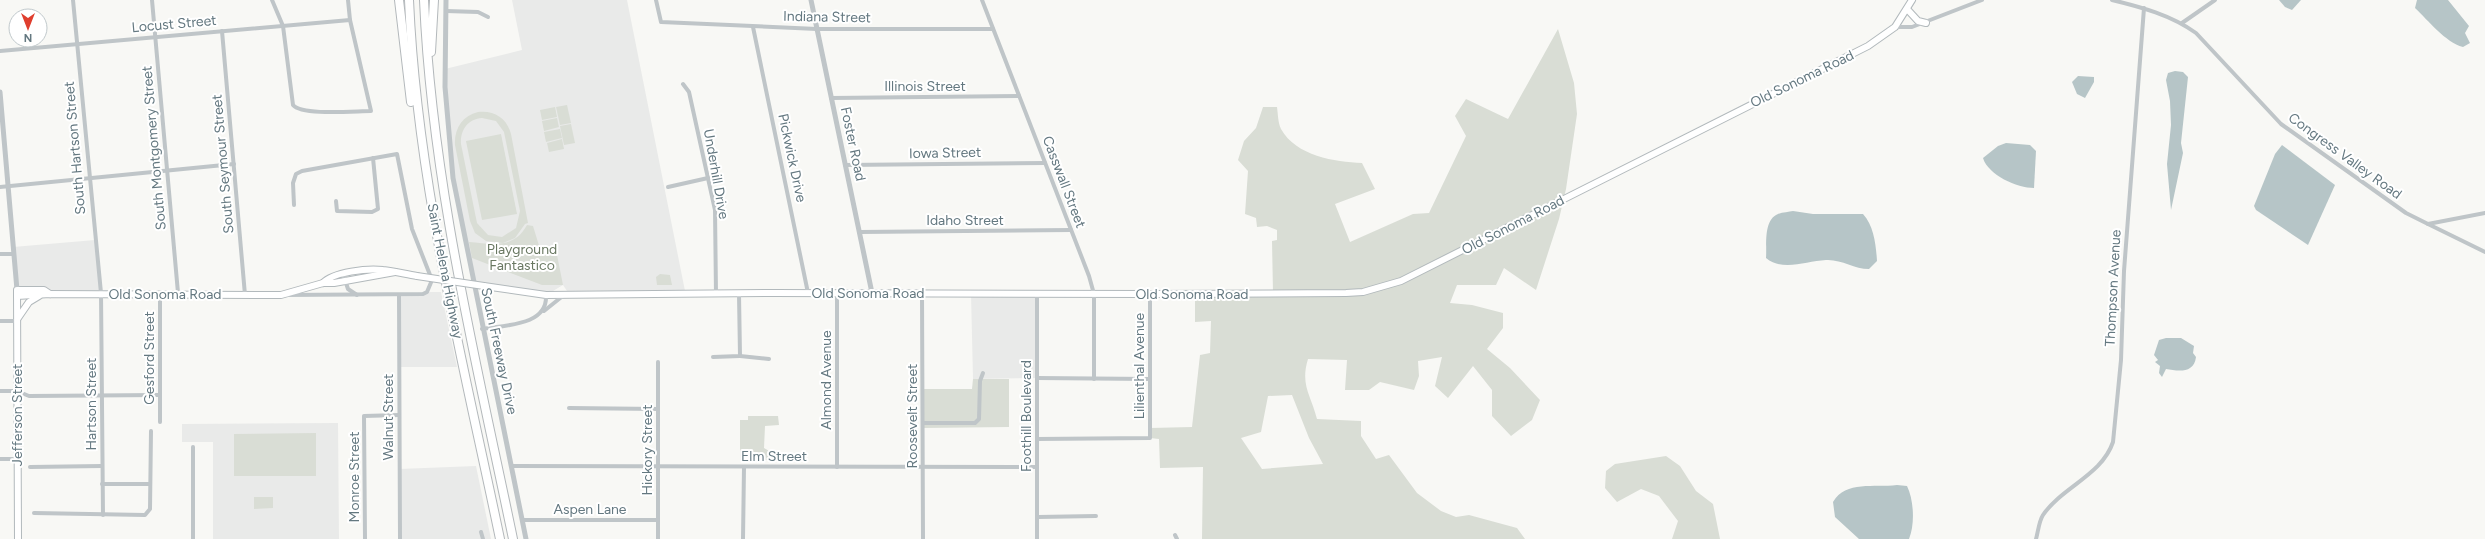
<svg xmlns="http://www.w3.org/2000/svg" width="2485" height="539" font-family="Figtree,sans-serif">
<rect width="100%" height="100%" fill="#f8f8f5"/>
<g fill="#e9eae9">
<polygon points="512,0 627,0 685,291 567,291 563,285 548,294 473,284 457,202 445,69 522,50"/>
<polygon points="95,240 101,293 17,290 13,247"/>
<polygon points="427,292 441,292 457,367 399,367 399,295"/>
<polygon points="971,294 1037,294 1037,378 973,379"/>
<polygon points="338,423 339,539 213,539 213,442 182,442 182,424"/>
<polygon points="476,466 491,539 400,539 399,469"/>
</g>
<g fill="#d9ddd5" fill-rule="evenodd">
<path d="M1558,29L1574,83L1577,114L1566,189L1559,219L1536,290L1504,268L1496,285H1457L1450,303L1472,305L1503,313V328L1487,349L1510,368L1540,400L1532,420L1511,436L1492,416V390L1473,366L1448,398L1435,386L1442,357L1418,361L1419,376L1414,390L1380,382L1369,390H1345L1347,360L1308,359C1300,385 1311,395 1317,419L1361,421V436L1376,459L1389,455L1417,493L1441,511L1456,517L1469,515L1517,528L1525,539H1202L1203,467L1160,468L1159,439L1150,438V428L1192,427L1200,355L1210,353L1211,321L1195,322V294L1273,293L1272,241L1277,240V230L1267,226L1257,227L1256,218L1245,214L1248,171L1238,160L1244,141L1256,128L1263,107H1277C1278,114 1278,123 1281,129C1296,156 1335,162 1362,163L1375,189L1335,204L1350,242L1413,214L1429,213L1466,136L1455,116L1466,99L1508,119ZM1292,395L1309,438L1323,464L1262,469L1241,438L1261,432L1268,396Z"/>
<polygon points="567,105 571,123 560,125 556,107"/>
<polygon points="555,107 557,117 542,120 540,110"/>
<path d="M478,112C494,110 507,118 511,134L528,223L525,224L515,238L503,243L486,241L475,233L470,221L455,145C454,129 462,116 478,112ZM482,118L496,121L504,132L520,211L516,228L502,237L488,235L477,223L461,144C460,130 468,119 482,118Z"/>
<polygon points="557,118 559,127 544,131 542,121"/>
<polygon points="571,124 575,143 564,145 560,126"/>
<polygon points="560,129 562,138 546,142 544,132"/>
<polygon points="501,134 517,214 482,220 466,141"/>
<polygon points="562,139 564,149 549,152 547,143"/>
<path d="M527,225L533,226L541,252L556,250L563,285H542L472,258L469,242C493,244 514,249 527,225Z"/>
<polygon points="660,274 670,275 672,285 657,285 656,277"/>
<polygon points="973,379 1009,379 1009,427 923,428 923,389 972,389"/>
<polygon points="748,416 778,416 779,425 765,426 764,448 776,455 783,455 783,460 740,460 740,420 748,420"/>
<polygon points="316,433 316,476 234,476 234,434"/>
<polygon points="1666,456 1680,466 1696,491 1713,504 1720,539 1672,539 1678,521 1659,496 1641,489 1617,502 1605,488 1606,471 1615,464"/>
<polygon points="254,497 273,497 273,508 254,509"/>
</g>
<g fill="#b6c5c7">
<polygon points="2279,0 2301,0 2292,10 2285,7"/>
<path d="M2417,0H2448L2469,26L2465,33L2470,43L2463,47C2445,42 2429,21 2415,8Z"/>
<polygon points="2175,71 2183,72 2188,77 2181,143 2183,153 2171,210 2167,164 2171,125 2170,101 2166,80 2168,73"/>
<polygon points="2078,76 2094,77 2094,82 2085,98 2077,94 2072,82"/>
<path d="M2006,143L2030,145L2036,151L2034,188C2017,188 1988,175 1983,158L1998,146Z"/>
<polygon points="2282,145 2335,185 2308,245 2256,210 2254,206 2275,154"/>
<path d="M1793,211L1813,214H1863C1874,226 1876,245 1877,261L1869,269C1854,269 1841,259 1826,260C1806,261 1783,272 1766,258C1767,245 1763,220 1778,214C1783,212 1789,212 1793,211Z"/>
<path d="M2166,338H2181L2194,346L2193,353L2196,357C2194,374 2178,371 2166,369L2162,377L2159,373L2160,366L2155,362L2158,360L2154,355L2159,340Z"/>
<path d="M1897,485L1907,486C1914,500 1915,525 1909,539H1859L1835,517L1833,502C1846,480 1874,488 1897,485Z"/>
</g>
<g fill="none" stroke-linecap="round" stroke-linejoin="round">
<g stroke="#b2b9bc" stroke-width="8">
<g id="secondary">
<polyline points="1907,9 1918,21 1926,23"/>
<path d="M323,283C333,272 368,268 383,270C394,271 405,274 417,276"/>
<polyline points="484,286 546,295 773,293 1150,294 1346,293 1363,292 1401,281 1868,46 1895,27 1912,0"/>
<polyline points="17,296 50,294 281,295 323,283 334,283 395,272"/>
<polyline points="18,318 29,302 39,296"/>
<polyline points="18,539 17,290 44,290 50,294"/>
</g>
</g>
<g stroke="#b3b8bb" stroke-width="10">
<g id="motorway">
<polyline points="399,0 411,102"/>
<path d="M409,0C417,183 463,361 500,539"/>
<path d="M424,0C432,184 476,360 513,539"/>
<polyline points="431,52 434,0"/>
</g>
</g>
<g stroke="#bfc5c8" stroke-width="4">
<polyline points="73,0 101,293 103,515"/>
<polyline points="152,0 178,293"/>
<path d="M272,0L283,26L293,105C302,116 355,111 371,111L350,20L348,0"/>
<polyline points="656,0 661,22 817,29 993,29"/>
<polyline points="982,0 1089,276 1094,294 1094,379"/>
<path d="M2112,0C2141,7 2171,15 2196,33L2281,124L2406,213L2428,224L2485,213"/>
<polyline points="446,11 478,12 488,17"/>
<polyline points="2182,23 2215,0"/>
<polyline points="753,27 808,293"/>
<polyline points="1895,27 1912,27 1982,0"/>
<polyline points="222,31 245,295"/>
<polyline points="0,51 350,20"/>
<polyline points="683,84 689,92 715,210 716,294"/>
<polyline points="831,98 1019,96"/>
<polyline points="845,165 1045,163"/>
<polyline points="0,187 234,164"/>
<polyline points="668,187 708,178"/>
<polyline points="336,201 337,211 372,212 378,209 373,158"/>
<polyline points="2428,224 2485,252"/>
<polyline points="860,232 1071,230"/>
<polyline points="0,254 14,254"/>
<polyline points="343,274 348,289 357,295"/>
<polyline points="922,294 923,539"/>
<polyline points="1037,294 1037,539"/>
<polyline points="285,295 423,294 427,292 432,280 412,229 397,154 302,171 296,174 293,183 294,205"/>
<polyline points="399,295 400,539"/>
<polyline points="544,311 564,295"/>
<polyline points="0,321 17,321"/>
<path d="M482,329C505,325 548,326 546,295"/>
<polyline points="740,356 769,359"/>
<polyline points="713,357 740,356 739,294"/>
<polyline points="658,362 658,539"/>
<polyline points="1037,378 1150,379"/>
<polyline points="0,391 17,391 29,396 160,395"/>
<polyline points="569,408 658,409"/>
<polyline points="160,422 160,294"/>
<polyline points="923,423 975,423 979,419 980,381 983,373"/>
<polyline points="1037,439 1150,438 1150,294"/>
<polyline points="0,459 17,459"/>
<polyline points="511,466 1037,467"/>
<polyline points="30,467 102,466"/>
<polyline points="837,467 837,293"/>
<polyline points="102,484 150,484"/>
<polyline points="34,513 145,515 150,509 151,431"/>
<polyline points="1038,517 1096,516"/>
<polyline points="522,520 658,520"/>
<polyline points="481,532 483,539"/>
<polyline points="1175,535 1177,539"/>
<polyline points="193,539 193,447"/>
<polyline points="365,539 364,416 399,415"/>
<polyline points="743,539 744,467"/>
<path d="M2036,539C2038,532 2039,521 2043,515C2062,487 2102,475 2113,442L2121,360L2124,271L2144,8"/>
</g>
<g stroke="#bfc5c8" stroke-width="5">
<polyline points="446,0 445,87 453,178 526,539"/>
<polyline points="811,0 872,293"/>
<polyline points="0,92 17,290"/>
</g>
<use href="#secondary" stroke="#fff" stroke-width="6"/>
<use href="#motorway" stroke="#fff" stroke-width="8"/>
<g stroke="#b2b9bc" stroke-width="8" stroke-linecap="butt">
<polyline id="secondary-bridge" points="417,276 484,286"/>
</g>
<use href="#secondary-bridge" stroke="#fff" stroke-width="6"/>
</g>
<g text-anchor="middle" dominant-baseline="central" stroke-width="4" stroke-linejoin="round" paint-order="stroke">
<g font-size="14" fill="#647880" stroke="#fff">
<text transform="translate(827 17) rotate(1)">Indiana Street</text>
<text transform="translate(174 24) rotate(-5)">Locust Street</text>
<text transform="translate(1802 79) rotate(-26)">Old Sonoma Road</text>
<text x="925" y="86">Illinois Street</text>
<text transform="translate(853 144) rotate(78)">Foster Road</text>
<text transform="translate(75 148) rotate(-95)">South Hartson Street</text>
<text transform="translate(154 148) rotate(-95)">South Montgomery Street</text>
<text transform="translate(945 153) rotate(-1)">Iowa Street</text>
<text transform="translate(2345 156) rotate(36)">Congress Valley Road</text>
<text transform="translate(792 158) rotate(78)">Pickwick Drive</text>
<text transform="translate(223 164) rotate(-95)">South Seymour Street</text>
<text transform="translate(716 174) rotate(80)">Underhill Drive</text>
<text transform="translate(1064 182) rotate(69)">Casswall Street</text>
<text x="965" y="220">Idaho Street</text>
<text transform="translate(1513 225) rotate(-27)">Old Sonoma Road</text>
<text transform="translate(445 271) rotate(79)">Saint Helena Highway</text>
<text transform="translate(2113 288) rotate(-87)">Thompson Avenue</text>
<text x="868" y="293">Old Sonoma Road</text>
<text x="165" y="294">Old Sonoma Road</text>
<text x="1192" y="294">Old Sonoma Road</text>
<text transform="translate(499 351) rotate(78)">South Freeway Drive</text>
<text transform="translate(149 358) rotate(-90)">Gesford Street</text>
<text transform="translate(1139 366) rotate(-90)">Lilienthal Avenue</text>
<text transform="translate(826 380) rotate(-90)">Almond Avenue</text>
<text transform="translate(91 404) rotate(-90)">Hartson Street</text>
<text transform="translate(17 415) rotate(-90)">Jefferson Street</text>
<text transform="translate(912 416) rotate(-90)">Roosevelt Street</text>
<text transform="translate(1026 416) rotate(-90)">Foothill Boulevard</text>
<text transform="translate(388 417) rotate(-90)">Walnut Street</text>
<text transform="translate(647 450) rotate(-90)">Hickory Street</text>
<text x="774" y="456">Elm Street</text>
<text transform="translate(354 477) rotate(-90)">Monroe Street</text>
<text x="590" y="509">Aspen Lane</text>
</g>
<g font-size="14" fill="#697862" stroke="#fff">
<text x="522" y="249">Playground<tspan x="522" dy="16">Fantastico</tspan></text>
</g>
</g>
<g transform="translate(28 28) rotate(180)"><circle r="19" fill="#ffffff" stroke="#c1c9cc"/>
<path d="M0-3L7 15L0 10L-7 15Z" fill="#df3e2e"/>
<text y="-6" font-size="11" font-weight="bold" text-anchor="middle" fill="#647880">N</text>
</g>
</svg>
